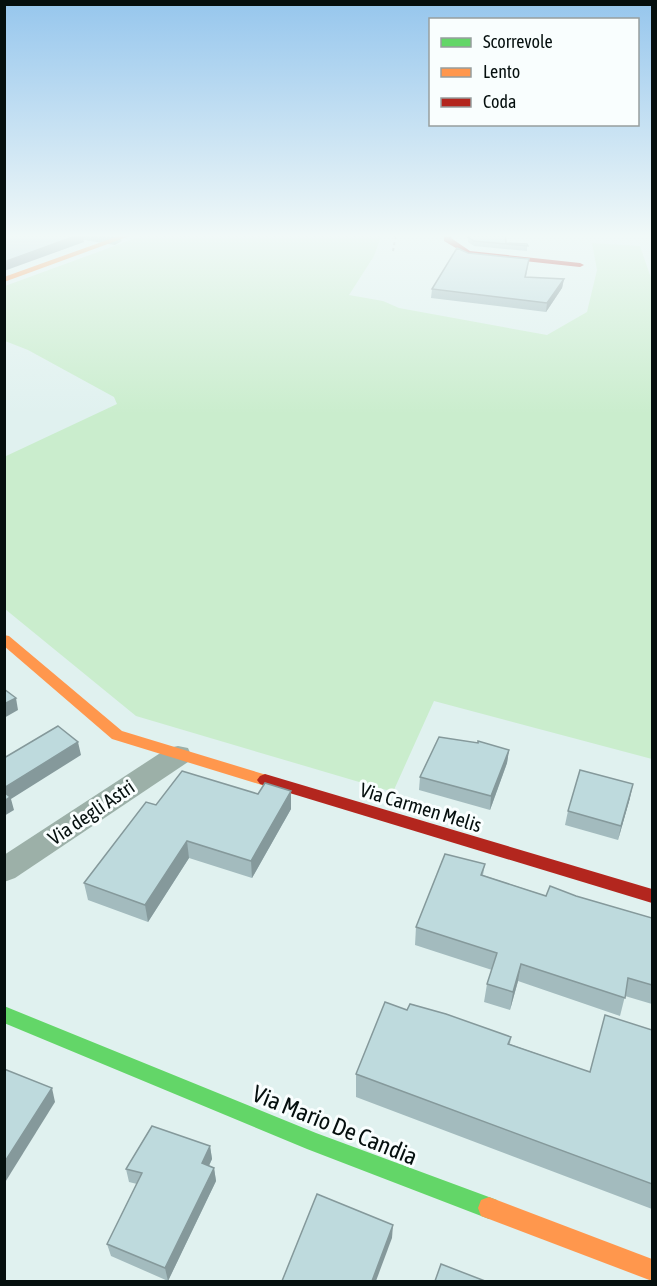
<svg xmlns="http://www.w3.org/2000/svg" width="657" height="1286" font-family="'Asap Condensed',sans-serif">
<rect width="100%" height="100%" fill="#e0f1ef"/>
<polygon fill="#caedcd" points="147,234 382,234 374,256 349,295 383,301 399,308 547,335 587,312 597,270 592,243 640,246 652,281 652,759 434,701 393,792 136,716 5,609 4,457 117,404 114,397 28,350 5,341 5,286"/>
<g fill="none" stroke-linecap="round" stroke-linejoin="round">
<polyline stroke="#a2b1ac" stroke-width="2" stroke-dasharray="3 3" stroke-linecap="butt" points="393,251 396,234"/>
<g fill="#9cb0a8" fill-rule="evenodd">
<polygon points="65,234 97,234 120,238 122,241 115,245 72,238"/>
<polygon points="178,746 188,748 191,755 188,762 15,878 4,882 4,855 168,748"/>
</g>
<polygon fill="#63d668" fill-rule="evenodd" points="4,1006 316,1133 497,1200 500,1208 497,1216 489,1219 307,1149 4,1023"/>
<g fill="#ff974d" fill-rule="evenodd">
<polygon points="124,234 135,234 4,282 4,277"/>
<polygon points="4,635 9,636 122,731 270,776 273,780 270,784 265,786 112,739 4,646"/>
<polygon points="489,1197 652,1259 652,1281 481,1216 478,1208 481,1200"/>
</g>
<g fill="#b3261e" fill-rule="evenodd">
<polygon points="444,234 452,234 451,238 470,251 580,263 584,265 580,267 468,255 444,241"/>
<polygon points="265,774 652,889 652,903 260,784 257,780 260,776"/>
</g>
</g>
<g fill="#a3bbbe">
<polygon points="169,234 192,234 190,237"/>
<polygon points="468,234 505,234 506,243 527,244 527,251 474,246 468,242"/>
<polygon points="600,234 627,234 627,235"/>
<polygon points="468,253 529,259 526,277 564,279 562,288 546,312 431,298 432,289"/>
<polygon points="478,743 509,750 507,763 490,810 419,790 420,777"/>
<polygon points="291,791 291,809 252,878 189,858 148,922 88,900 84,883 156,805"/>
<polygon points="630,798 618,840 565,825 568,811"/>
<polygon points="485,864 483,875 546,896 576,896 652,918 652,1004 625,996 620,1016 518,981 510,1010 484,1002 487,984 492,970 415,945 416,927"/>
<polygon points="407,1010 511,1037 510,1044 589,1072 652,1030 652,1209 356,1097 356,1074"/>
<polygon points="210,1146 212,1159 209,1166 214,1168 216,1181 168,1281 111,1256 107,1244 137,1184 129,1182 126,1169"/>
</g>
<g fill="#85999b">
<polygon points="82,234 84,242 4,271 4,262"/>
<polygon points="564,279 562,288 546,312 547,303"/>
<polygon points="16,698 18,710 4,718 4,704"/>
<polygon points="78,742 81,755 11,799 14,810 4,816 4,788"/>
<polygon points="509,750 507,763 490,810 491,796"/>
<polygon points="633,784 630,798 618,840 621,826"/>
<polygon points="291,791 291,809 252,878 251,861"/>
<polygon points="187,841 189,858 148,922 145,905"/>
<polygon points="521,964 518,981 510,1010 513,992"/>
<polygon points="52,1088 55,1102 4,1184 4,1163"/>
<polygon points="210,1146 212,1159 204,1176 202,1163"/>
<polygon points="214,1168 216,1181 168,1281 165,1268"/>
<polygon points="393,1225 392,1238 376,1281 372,1281"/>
</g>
<g fill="#bedadd" stroke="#85999b" stroke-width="1.5">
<polygon points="4,234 81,234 4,262"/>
<polygon points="468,234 505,234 506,243 527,244 528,246 474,241 468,237"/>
<polygon points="457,248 468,253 529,259 525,277 564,279 547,303 432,289"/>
<polygon points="4,689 16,698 4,704"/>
<polygon points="58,726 78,742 4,788 4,758"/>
<polygon points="439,737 478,743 478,741 509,750 491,796 420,777"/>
<polygon points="580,770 633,784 621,826 568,811"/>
<polygon points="182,771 258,794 265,783 291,791 251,861 187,841 145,905 84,883 146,802 156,805"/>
<polygon points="4,792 10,797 4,801"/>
<polygon points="445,854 485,864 481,875 546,896 550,886 576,896 652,918 652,985 628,978 625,998 521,964 513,992 487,984 497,953 416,927"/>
<polygon points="385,1002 407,1010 410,1004 446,1014 511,1037 508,1044 590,1072 605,1015 652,1030 652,1184 356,1074"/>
<polygon points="4,1069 52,1088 4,1163"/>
<polygon points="152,1126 210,1146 202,1163 214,1168 165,1268 107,1244 142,1173 126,1169"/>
<polygon points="317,1194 393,1225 372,1281 282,1281"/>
<polygon points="441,1264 485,1281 435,1281"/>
</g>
<linearGradient id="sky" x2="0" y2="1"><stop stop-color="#96c6ed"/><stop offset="0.57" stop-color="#f1f9f8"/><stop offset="1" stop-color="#f1f9f8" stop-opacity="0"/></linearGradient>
<rect width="657" height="414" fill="url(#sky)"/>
<g text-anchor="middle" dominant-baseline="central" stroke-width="6" stroke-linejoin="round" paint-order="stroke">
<g font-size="20" fill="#050f0e" stroke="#f9fefe">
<text transform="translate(421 807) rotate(17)">Via Carmen Melis</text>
<text transform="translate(91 812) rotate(-34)">Via degli Astri</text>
</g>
<g font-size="24" fill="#050f0e" stroke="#f9fefe">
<text transform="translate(335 1125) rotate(22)">Via Mario De Candia</text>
</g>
</g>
<rect width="657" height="1286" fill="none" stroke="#050f0e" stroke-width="12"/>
<rect x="429" y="18" width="210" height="108" fill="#f9fefe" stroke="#979e9e" stroke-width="1.5"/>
<rect x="441" y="38" width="30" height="9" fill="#63d668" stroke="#979e9e" stroke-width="1.5"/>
<text x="483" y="48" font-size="18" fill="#050f0e">Scorrevole</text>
<rect x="441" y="68" width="30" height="9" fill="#ff974d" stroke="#979e9e" stroke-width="1.5"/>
<text x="483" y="78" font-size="18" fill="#050f0e">Lento</text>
<rect x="441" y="98" width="30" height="9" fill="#b3261e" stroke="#979e9e" stroke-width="1.5"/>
<text x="483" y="108" font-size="18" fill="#050f0e">Coda</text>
</svg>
